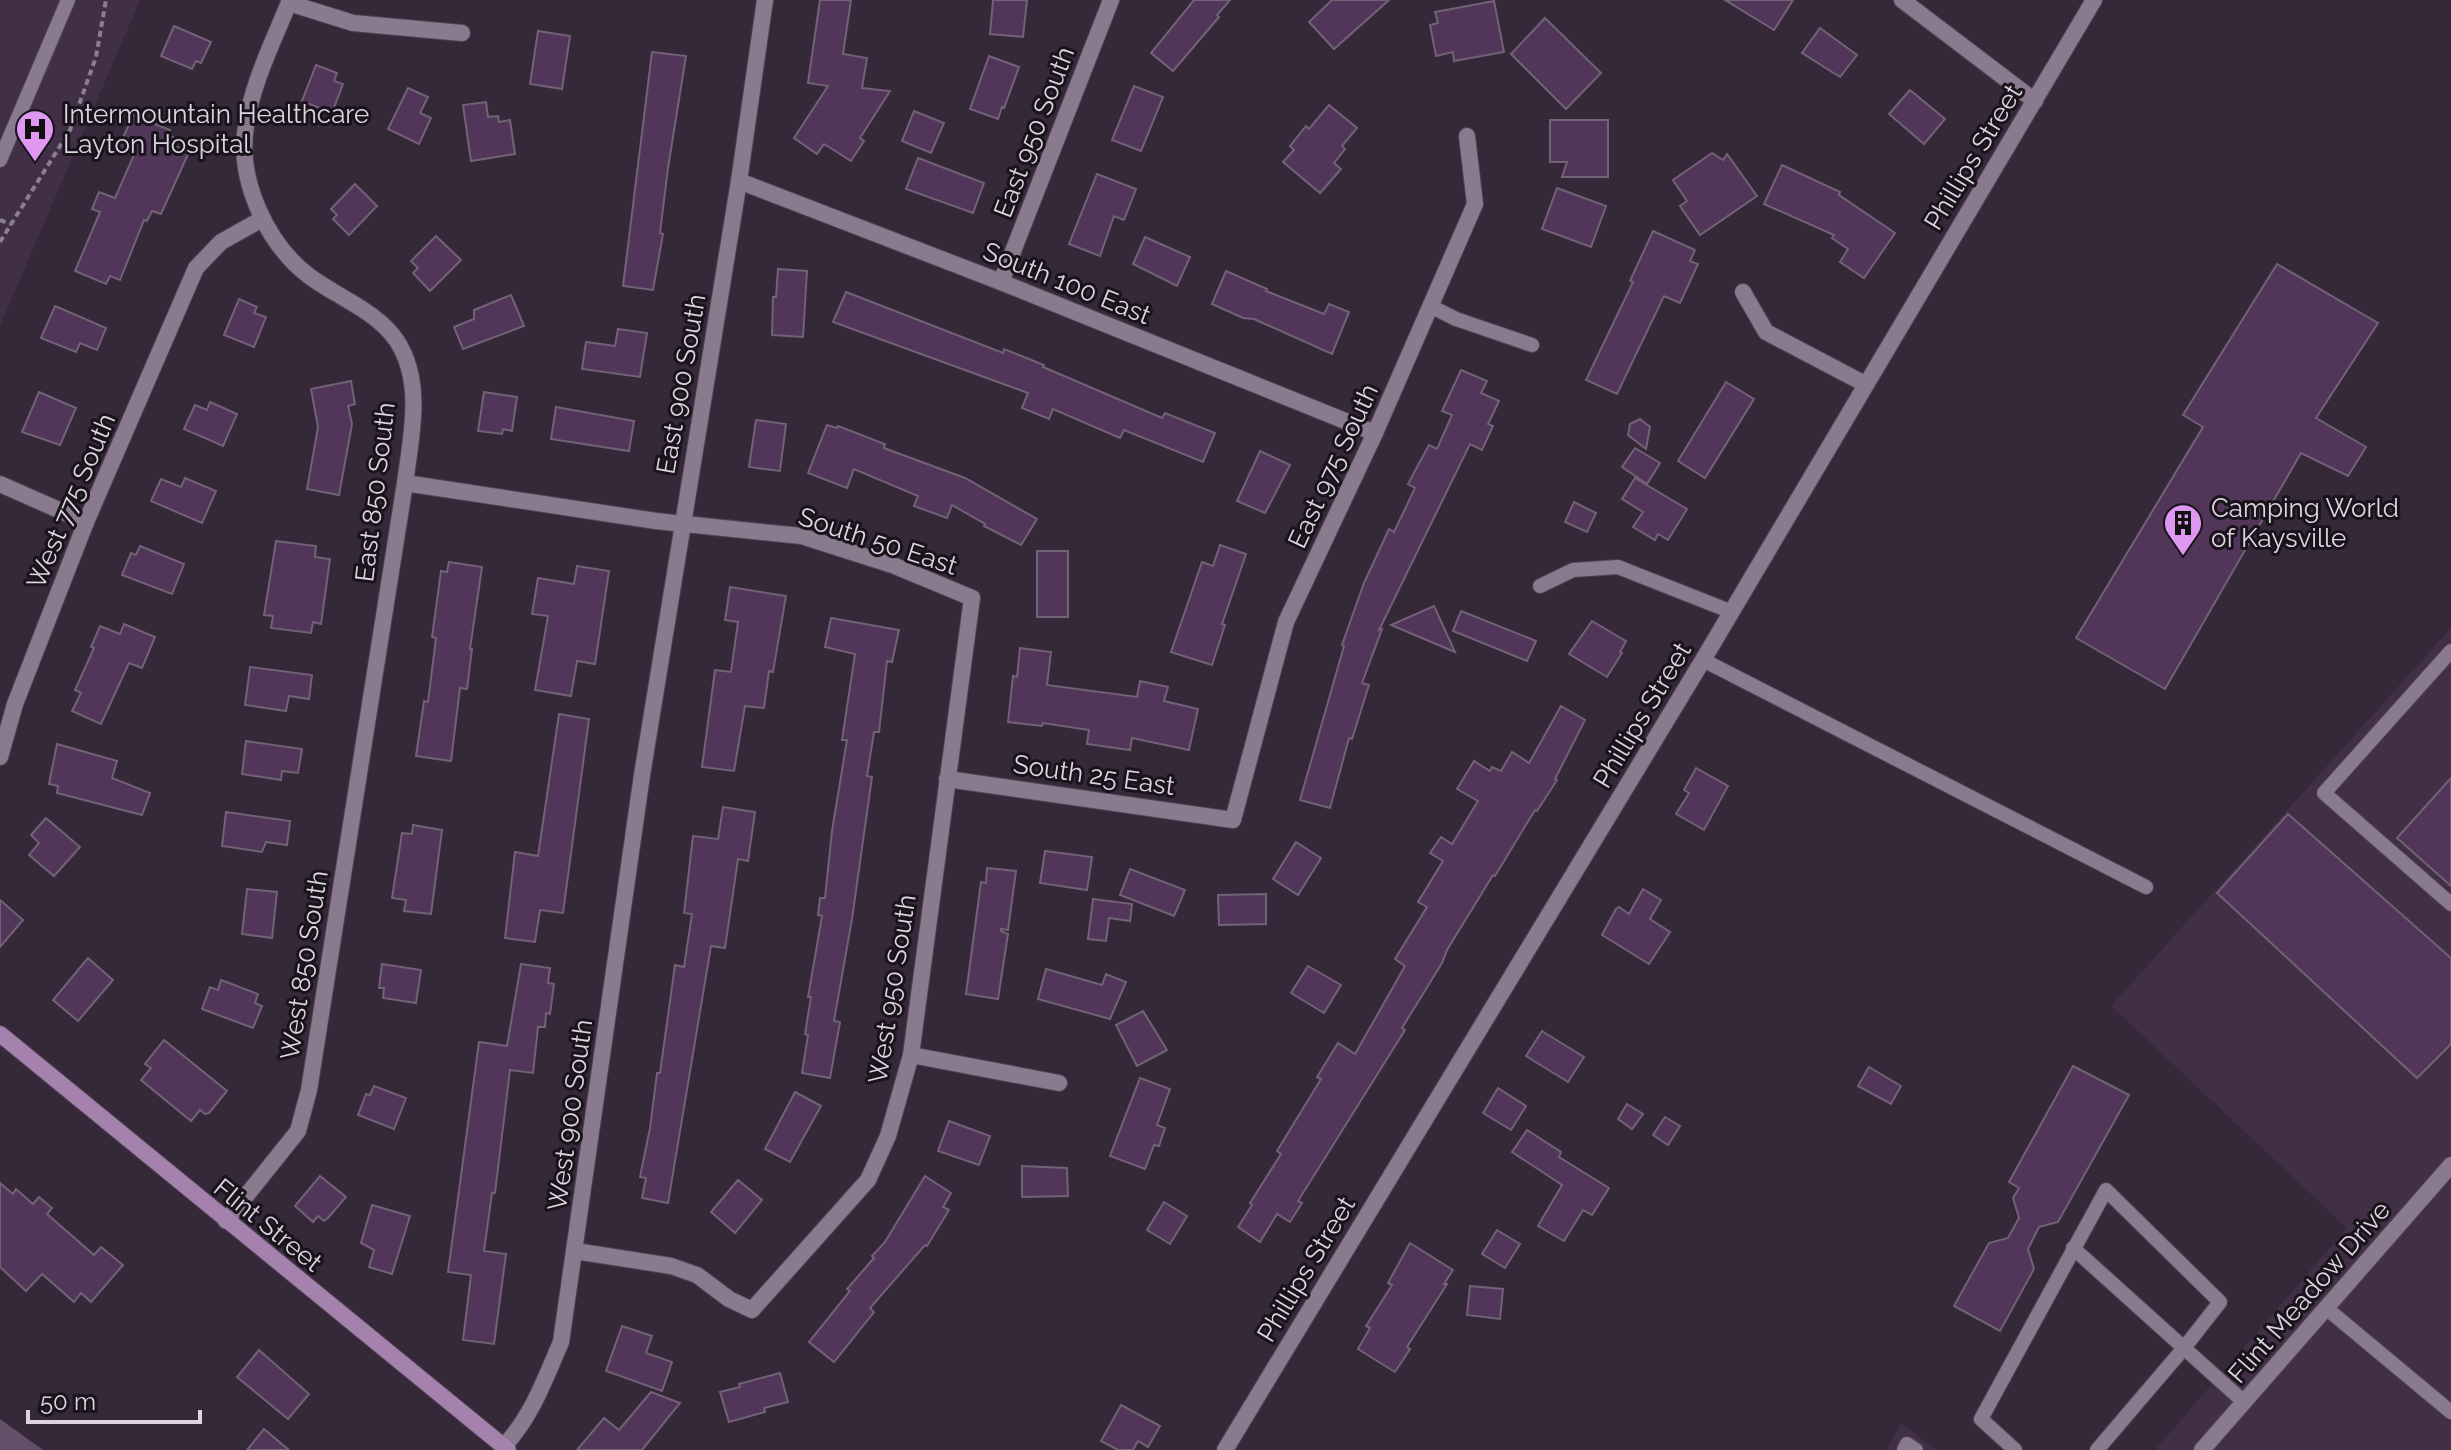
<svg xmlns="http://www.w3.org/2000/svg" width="2451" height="1450" font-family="Raleway,sans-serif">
<rect width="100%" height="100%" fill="#352839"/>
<g fill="#412f46">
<polygon points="0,0 140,0 0,326"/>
<polygon points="2451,628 2451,1450 2155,1450 2347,1228 2111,1006"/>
<polygon points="1901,1423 1936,1450 1886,1450"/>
</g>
<polygon fill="#634f68" points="0,1419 43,1450 0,1450"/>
<g fill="#513659" stroke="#716275" stroke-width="2">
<polygon points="820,0 851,0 843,54 867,58 862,88 890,91 860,138 864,141 851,161 824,144 817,154 794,138 828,86 808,83"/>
<polygon points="993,0 1027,0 1023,37 990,34"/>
<polygon points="1194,0 1230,0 1217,15 1219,17 1173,71 1151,53"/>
<polygon points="1332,0 1389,0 1334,49 1309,22"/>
<polygon points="1725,0 1793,0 1774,30"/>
<polygon points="1494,1 1504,52 1454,61 1453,52 1436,56 1430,25 1438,23 1435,12"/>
<polygon points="1545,18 1601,73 1566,109 1511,54"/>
<polygon points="174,26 211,42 201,63 196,61 192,69 161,56"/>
<polygon points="1820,28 1857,55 1840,77 1802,53"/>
<polygon points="538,31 570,36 562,89 530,84"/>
<polygon points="652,52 686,56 668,168 660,233 663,234 653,290 623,286"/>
<polygon points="989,56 1019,67 1004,108 1002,107 998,119 970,109"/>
<polygon points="316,65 337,73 334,81 343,84 332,113 302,101"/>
<polygon points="1134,86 1163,97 1141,151 1112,140"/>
<polygon points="408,88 428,97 420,113 431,118 419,144 388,129"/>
<polygon points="1910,90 1945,119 1924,144 1889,114"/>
<polygon points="486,102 488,117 498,116 499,122 510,120 515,154 471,161 463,105"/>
<polygon points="1329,105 1357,128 1342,146 1345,149 1334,163 1341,169 1320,193 1283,162 1294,150 1290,146 1306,126 1309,129"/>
<polygon points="914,111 944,123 931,153 902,141"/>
<polygon points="133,115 170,130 168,135 173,137 170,144 189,152 161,214 152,211 147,221 144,220 120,280 110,276 106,284 75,271 100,212 92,209 99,192 115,198 134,155 118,149"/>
<polygon points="1550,120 1608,120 1608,177 1562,177 1567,162 1550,162"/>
<polygon points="1712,153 1723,160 1727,154 1757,196 1700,235 1680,206 1687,201 1673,180"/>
<polygon points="918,158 984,183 973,213 906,189"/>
<polygon points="1782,165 1840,192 1839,195 1895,233 1864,278 1840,262 1848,249 1832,238 1834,235 1764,204"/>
<polygon points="1097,174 1136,189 1124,220 1114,216 1100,256 1069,244"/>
<polygon points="355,184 377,206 349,235 333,219 337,215 331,209"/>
<polygon points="1557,188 1606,206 1591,247 1542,229"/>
<polygon points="1653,231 1695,250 1690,261 1698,264 1680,303 1664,296 1617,394 1586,380 1633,282 1630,281"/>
<polygon points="436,236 461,260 430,291 413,273 418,268 411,261"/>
<polygon points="1145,237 1190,257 1177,286 1133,264"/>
<polygon points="2277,264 2378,323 2316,418 2366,447 2348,476 2301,453 2165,689 2076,638 2203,427 2183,415"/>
<polygon points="778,269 807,271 803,337 772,335 773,297 776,297"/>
<polygon points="1226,271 1267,289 1266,291 1324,314 1329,304 1349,312 1332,354 1254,319 1243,318 1212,304"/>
<polygon points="846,292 1003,353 1004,349 1044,365 1043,367 1162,418 1165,413 1215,433 1203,462 1124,430 1120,438 1053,409 1049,419 1022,408 1028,393 833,322"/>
<polygon points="511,295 524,326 463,349 454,327 474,319 474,310"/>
<polygon points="239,299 257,307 254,313 266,317 254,347 224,335"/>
<polygon points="55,306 106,328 97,350 80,343 76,352 41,338"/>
<polygon points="618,329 647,333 640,377 582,369 586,342 615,346"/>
<polygon points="1461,370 1487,381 1481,393 1499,401 1488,424 1493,426 1482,450 1470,444 1379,630 1382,629 1362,683 1369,685 1352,739 1349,738 1330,808 1300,800 1344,646 1342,645 1364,583 1389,529 1394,532 1415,488 1408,484 1417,467 1429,445 1437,449 1452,415 1442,411"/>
<polygon points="351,381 355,404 348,406 352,424 339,495 307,489 318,427 311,389"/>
<polygon points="1726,382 1754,399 1705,478 1678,461"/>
<polygon points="39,392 76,408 60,445 22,432"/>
<polygon points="484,392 517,397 512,431 503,429 502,434 478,431"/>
<polygon points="210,402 237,414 223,446 184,429 195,405 207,410"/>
<polygon points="556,407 634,421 629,451 551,439"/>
<polygon points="1640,419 1650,427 1646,449 1628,435 1630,424"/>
<polygon points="756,420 786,424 780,471 749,467"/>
<polygon points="827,425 837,428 838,426 885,444 884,448 965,478 1037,519 1021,545 984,526 985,524 952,505 947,518 914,506 918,496 854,469 847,488 808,473"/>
<polygon points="1635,448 1660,463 1647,484 1622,467"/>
<polygon points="1260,451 1290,465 1265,513 1237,501"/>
<polygon points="185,478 216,491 202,523 151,501 161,479 181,487"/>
<polygon points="1635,478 1687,509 1668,540 1658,534 1655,540 1633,527 1643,512 1622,499"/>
<polygon points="1574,502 1596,513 1587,532 1565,522"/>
<polygon points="276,541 316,546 315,557 330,559 321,624 313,622 311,633 271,628 273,616 264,615"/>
<polygon points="1220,545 1246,554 1222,624 1225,625 1212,665 1171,652 1202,562 1213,566"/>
<polygon points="140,546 184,564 172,594 122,575 131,553 136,555"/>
<rect x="1037" y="551" width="31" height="66"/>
<polygon points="449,562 482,567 470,649 472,649 467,689 460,688 451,761 416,756 424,701 428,702 436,638 432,637 441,571 447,572"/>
<polygon points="577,566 609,571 595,664 577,661 571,696 535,690 548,616 532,614 538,578 574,584"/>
<polygon points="730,587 786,596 773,672 769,671 764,708 745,706 734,771 702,767 715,670 731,672 738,622 725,620"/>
<polygon points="1434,606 1455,652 1391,625"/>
<polygon points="1461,611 1536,641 1527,661 1453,631"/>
<polygon points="831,618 899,630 892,662 887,661 879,732 874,732 867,776 872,777 852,919 834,1021 840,1022 830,1078 802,1073 808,1035 805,1034 811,997 808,997 822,916 818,915 820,898 825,898 832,831 847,740 842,740 855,654 825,647"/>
<polygon points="1592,621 1626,641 1620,652 1622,653 1607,677 1569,654"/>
<polygon points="124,624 155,637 142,668 129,663 101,724 72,711 81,693 75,690 94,648 91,647 100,626 120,634"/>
<polygon points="1020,648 1051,652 1047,685 1137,697 1140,681 1168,687 1164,701 1198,709 1189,750 1132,738 1130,750 1087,744 1089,730 1043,723 1042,726 1008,722 1013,676 1017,677"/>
<polygon points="250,667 312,675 309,699 289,696 286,711 245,705"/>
<polygon points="1561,706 1585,720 1555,779 1557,780 1537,811 1535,810 1495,876 1493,875 1447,950 1442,963 1402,1028 1405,1030 1298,1201 1302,1203 1290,1222 1277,1214 1260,1242 1238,1227 1252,1205 1250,1203 1281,1154 1277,1151 1321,1079 1317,1077 1338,1043 1355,1054 1405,966 1395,959 1427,907 1418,902 1443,861 1430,853 1441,837 1452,844 1478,801 1457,789 1474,761 1490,771 1492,767 1501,771 1512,752 1529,763"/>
<polygon points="559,714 589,719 563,913 540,910 535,942 505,938 515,852 538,856"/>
<polygon points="246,741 302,749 298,773 282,771 281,780 242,774"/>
<polygon points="57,744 117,761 112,778 150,793 142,815 57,793 58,786 49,784"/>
<polygon points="1696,768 1728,786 1704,830 1676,814 1689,793 1684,790"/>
<polygon points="2451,778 2451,886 2397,838"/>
<polygon points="723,807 755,812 748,861 738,859 725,948 711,946 668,1203 642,1198 646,1178 640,1177 650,1128 657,1073 660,1073 675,965 684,967 692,914 684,913 693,836 718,839"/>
<polygon points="226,812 290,821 287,845 266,842 262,852 222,846"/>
<polygon points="2288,814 2451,958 2451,1044 2417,1078 2217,893"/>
<polygon points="46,818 80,847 54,876 29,855 39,843 31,835"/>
<polygon points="413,825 442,830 431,914 404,911 406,900 392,898 402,833 412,834"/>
<polygon points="1296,842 1321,858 1298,895 1273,879"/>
<polygon points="1045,851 1092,857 1087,890 1040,883"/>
<polygon points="987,868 1016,871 1008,930 1001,929 1001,931 1008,934 998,999 966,994 981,882 986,883"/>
<polygon points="1130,869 1185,890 1174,916 1120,895"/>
<polygon points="247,889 277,892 272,938 242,934"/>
<polygon points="1643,889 1661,900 1650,919 1670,932 1649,964 1602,935 1616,909 1619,907 1629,914"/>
<polygon points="1266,894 1266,924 1219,925 1218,895"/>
<polygon points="1093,899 1132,904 1130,921 1109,918 1106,941 1088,939"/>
<polygon points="0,900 23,920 0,947"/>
<polygon points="88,958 113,980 78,1021 53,1000"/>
<polygon points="382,964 421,970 416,1003 383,998 384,988 379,988"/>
<polygon points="521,964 550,968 548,983 554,984 550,1014 546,1013 545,1027 538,1027 533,1073 510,1070 495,1193 492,1193 484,1251 506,1254 494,1344 463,1340 471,1275 448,1272 479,1042 507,1046"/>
<polygon points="1308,966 1341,985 1324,1013 1291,993"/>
<polygon points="1046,969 1102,985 1106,974 1126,982 1110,1019 1038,999"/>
<polygon points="221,980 258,994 255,1003 262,1006 253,1028 202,1009 210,987 218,990"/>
<polygon points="1143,1011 1167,1050 1137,1066 1116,1025"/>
<polygon points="1542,1031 1584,1057 1568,1082 1526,1056"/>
<polygon points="164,1040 227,1091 209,1113 205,1114 200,1110 191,1121 141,1080 151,1068 145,1064"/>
<polygon points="2073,1066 2129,1095 2058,1222 2039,1227 2028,1249 2034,1269 2000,1331 1954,1306 1989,1243 2008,1238 2019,1218 2013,1198 2019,1188 2009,1182"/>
<polygon points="1869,1067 1901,1086 1891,1104 1858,1086"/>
<polygon points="1140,1078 1170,1089 1157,1125 1165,1128 1159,1146 1154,1145 1145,1169 1110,1156"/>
<polygon points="374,1086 406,1098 394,1129 358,1115 366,1094 370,1095"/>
<polygon points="1498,1088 1526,1106 1511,1130 1483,1113"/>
<polygon points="795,1092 821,1106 790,1162 765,1149"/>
<polygon points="1627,1104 1643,1114 1632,1129 1618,1119"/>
<polygon points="1665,1117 1680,1126 1668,1145 1653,1135"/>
<polygon points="949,1121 990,1136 979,1165 938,1151"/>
<polygon points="1527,1130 1561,1152 1559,1157 1609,1188 1592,1215 1583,1210 1564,1241 1538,1226 1562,1185 1512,1152"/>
<polygon points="1022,1166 1067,1168 1068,1196 1022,1197"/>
<polygon points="320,1176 346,1197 328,1218 324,1221 318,1216 313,1222 295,1206"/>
<polygon points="925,1176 951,1193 943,1207 949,1210 927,1246 925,1245 870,1308 874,1312 834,1362 809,1342 850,1291 847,1289 874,1258 872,1256 885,1242"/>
<polygon points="738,1180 762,1200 735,1233 711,1212"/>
<polygon points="0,1183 13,1194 16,1189 33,1204 39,1197 52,1208 47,1214 94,1255 101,1247 123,1265 91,1302 81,1293 74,1302 42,1274 26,1291 0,1267"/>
<polygon points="1164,1202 1187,1216 1170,1244 1147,1230"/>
<polygon points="372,1205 410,1216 392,1274 369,1267 374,1250 361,1243"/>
<polygon points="1497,1230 1520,1244 1505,1268 1482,1254"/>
<polygon points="1410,1243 1453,1270 1444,1284 1447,1284 1407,1347 1410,1349 1395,1372 1358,1349 1370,1328 1366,1326 1392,1285 1388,1283"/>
<polygon points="1470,1286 1503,1289 1500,1319 1467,1315"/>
<polygon points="622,1326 652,1336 646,1353 672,1362 662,1391 606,1371"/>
<polygon points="259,1350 309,1394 288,1419 237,1377"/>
<polygon points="780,1373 788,1402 764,1408 765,1412 729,1422 720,1392 740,1387 739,1384"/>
<polygon points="651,1392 680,1403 642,1450 577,1450 604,1418 619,1430"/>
<polygon points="1121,1405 1160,1426 1148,1447 1138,1441 1133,1450 1118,1450 1101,1441"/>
<polygon points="264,1429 289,1450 247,1450"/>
</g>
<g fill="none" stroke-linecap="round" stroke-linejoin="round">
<g stroke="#4f4452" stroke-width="16">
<g id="lane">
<polyline points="0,160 68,0"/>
<polyline points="1432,307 1456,319 1532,345"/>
<polyline points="1540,586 1573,570 1618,567 1732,612"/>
<polyline points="2451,651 2324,793 2451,904"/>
<polyline points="1703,660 2146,887"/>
<polyline points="2073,1248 2244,1402"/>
<polyline points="2326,1308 2451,1412"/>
<polyline points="1904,1450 1907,1444 1916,1450"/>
<polyline points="2015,1450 1981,1419 2106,1190 2220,1302 2184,1348 2097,1450"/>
</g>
</g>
<g stroke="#4f4452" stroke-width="18">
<g id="street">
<polyline points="1902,0 2035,101"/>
<polyline points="289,3 353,23 462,33"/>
<polyline points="739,181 1001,282 1375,433"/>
<polyline points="1001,282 1111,0"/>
<polyline points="1743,292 1766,332 1865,384"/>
<polyline points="405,483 656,521 801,536 895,566 972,598 911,1055 888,1136 868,1180 752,1310 729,1299 697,1275 671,1266 575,1251"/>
<polyline points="0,484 86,522"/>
<polyline points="0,757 15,704 86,522 196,268 221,242 262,219"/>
<polyline points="947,779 1233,820 1286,622 1375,433 1475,204 1467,136"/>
<polyline points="911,1055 1059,1083"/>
<path d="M226,1221L298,1131L309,1090L405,483C411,437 424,383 397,341C377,311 337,297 309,276C267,244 237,180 246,126C252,83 274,40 290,0"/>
<path d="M504,1446C532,1416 545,1379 561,1342L642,775L739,181L765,0"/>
<polyline points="1225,1450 1703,660 2094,0"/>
<polyline points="2202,1450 2451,1165"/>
</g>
</g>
<g stroke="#4f4452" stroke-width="18">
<polyline id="secondary" points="0,1034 508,1450"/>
</g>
<g stroke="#8a7f8d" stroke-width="4" stroke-dasharray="6 4" stroke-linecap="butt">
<polyline points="0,220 11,224"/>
<polyline points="0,242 70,130 96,57 106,0"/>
</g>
<use href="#lane" stroke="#897a8e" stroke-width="14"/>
<use href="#street" stroke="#897a8e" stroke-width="16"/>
<use href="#secondary" stroke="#a582ae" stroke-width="16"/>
</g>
<defs>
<g id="hospital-pin" transform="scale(2)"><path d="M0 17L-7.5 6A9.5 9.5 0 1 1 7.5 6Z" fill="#df98f1" stroke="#19131b"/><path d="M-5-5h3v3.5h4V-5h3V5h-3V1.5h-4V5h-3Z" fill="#111"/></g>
<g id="building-pin" transform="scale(2)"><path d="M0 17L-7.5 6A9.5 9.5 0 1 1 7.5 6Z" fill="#df98f1" stroke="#19131b"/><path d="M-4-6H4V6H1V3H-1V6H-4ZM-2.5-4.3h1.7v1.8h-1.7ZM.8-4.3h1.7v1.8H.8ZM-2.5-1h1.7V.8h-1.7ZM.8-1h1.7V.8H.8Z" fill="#111"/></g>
</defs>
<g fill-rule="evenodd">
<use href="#hospital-pin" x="35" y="129"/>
<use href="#building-pin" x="2183" y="523"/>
</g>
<g text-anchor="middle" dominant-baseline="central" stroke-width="6" stroke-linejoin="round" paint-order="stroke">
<g font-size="26" fill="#dcd4df" stroke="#19131b" text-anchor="start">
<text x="63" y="114">Intermountain Healthcare<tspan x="63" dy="30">Layton Hospital</tspan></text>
<text x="2211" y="508">Camping World<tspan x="2211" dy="30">of Kaysville</tspan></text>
</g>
<g font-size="26" fill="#dcd4df" stroke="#19131b">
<text transform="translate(1034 132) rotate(-69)">East 950 South</text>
<text transform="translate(1973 157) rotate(-59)">Phillips Street</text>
<text transform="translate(1067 283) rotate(22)">South 100 East</text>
<text transform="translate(681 384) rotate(-80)">East 900 South</text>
<text transform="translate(1333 466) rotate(-65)">East 975 South</text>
<text transform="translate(375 492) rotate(-83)">East 850 South</text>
<text transform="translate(71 501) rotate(-67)">West 775 South</text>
<text transform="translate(878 541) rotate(18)">South 50 East</text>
<text transform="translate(1642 715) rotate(-59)">Phillips Street</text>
<text transform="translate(1094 775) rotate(8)">South 25 East</text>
<text transform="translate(304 965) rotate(-81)">West 850 South</text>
<text transform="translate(892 989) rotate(-81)">West 950 South</text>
<text transform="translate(570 1115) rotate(-82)">West 900 South</text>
<text transform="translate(268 1225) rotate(39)">Flint Street</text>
<text transform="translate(1306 1269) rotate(-59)">Phillips Street</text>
<text transform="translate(2309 1292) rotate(-49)">Flint Meadow Drive</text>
</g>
</g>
<path d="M28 1410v12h172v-12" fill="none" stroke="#dcd4df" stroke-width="4"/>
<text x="40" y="1410" font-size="24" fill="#dcd4df" stroke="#19131b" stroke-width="6" paint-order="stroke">50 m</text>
</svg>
